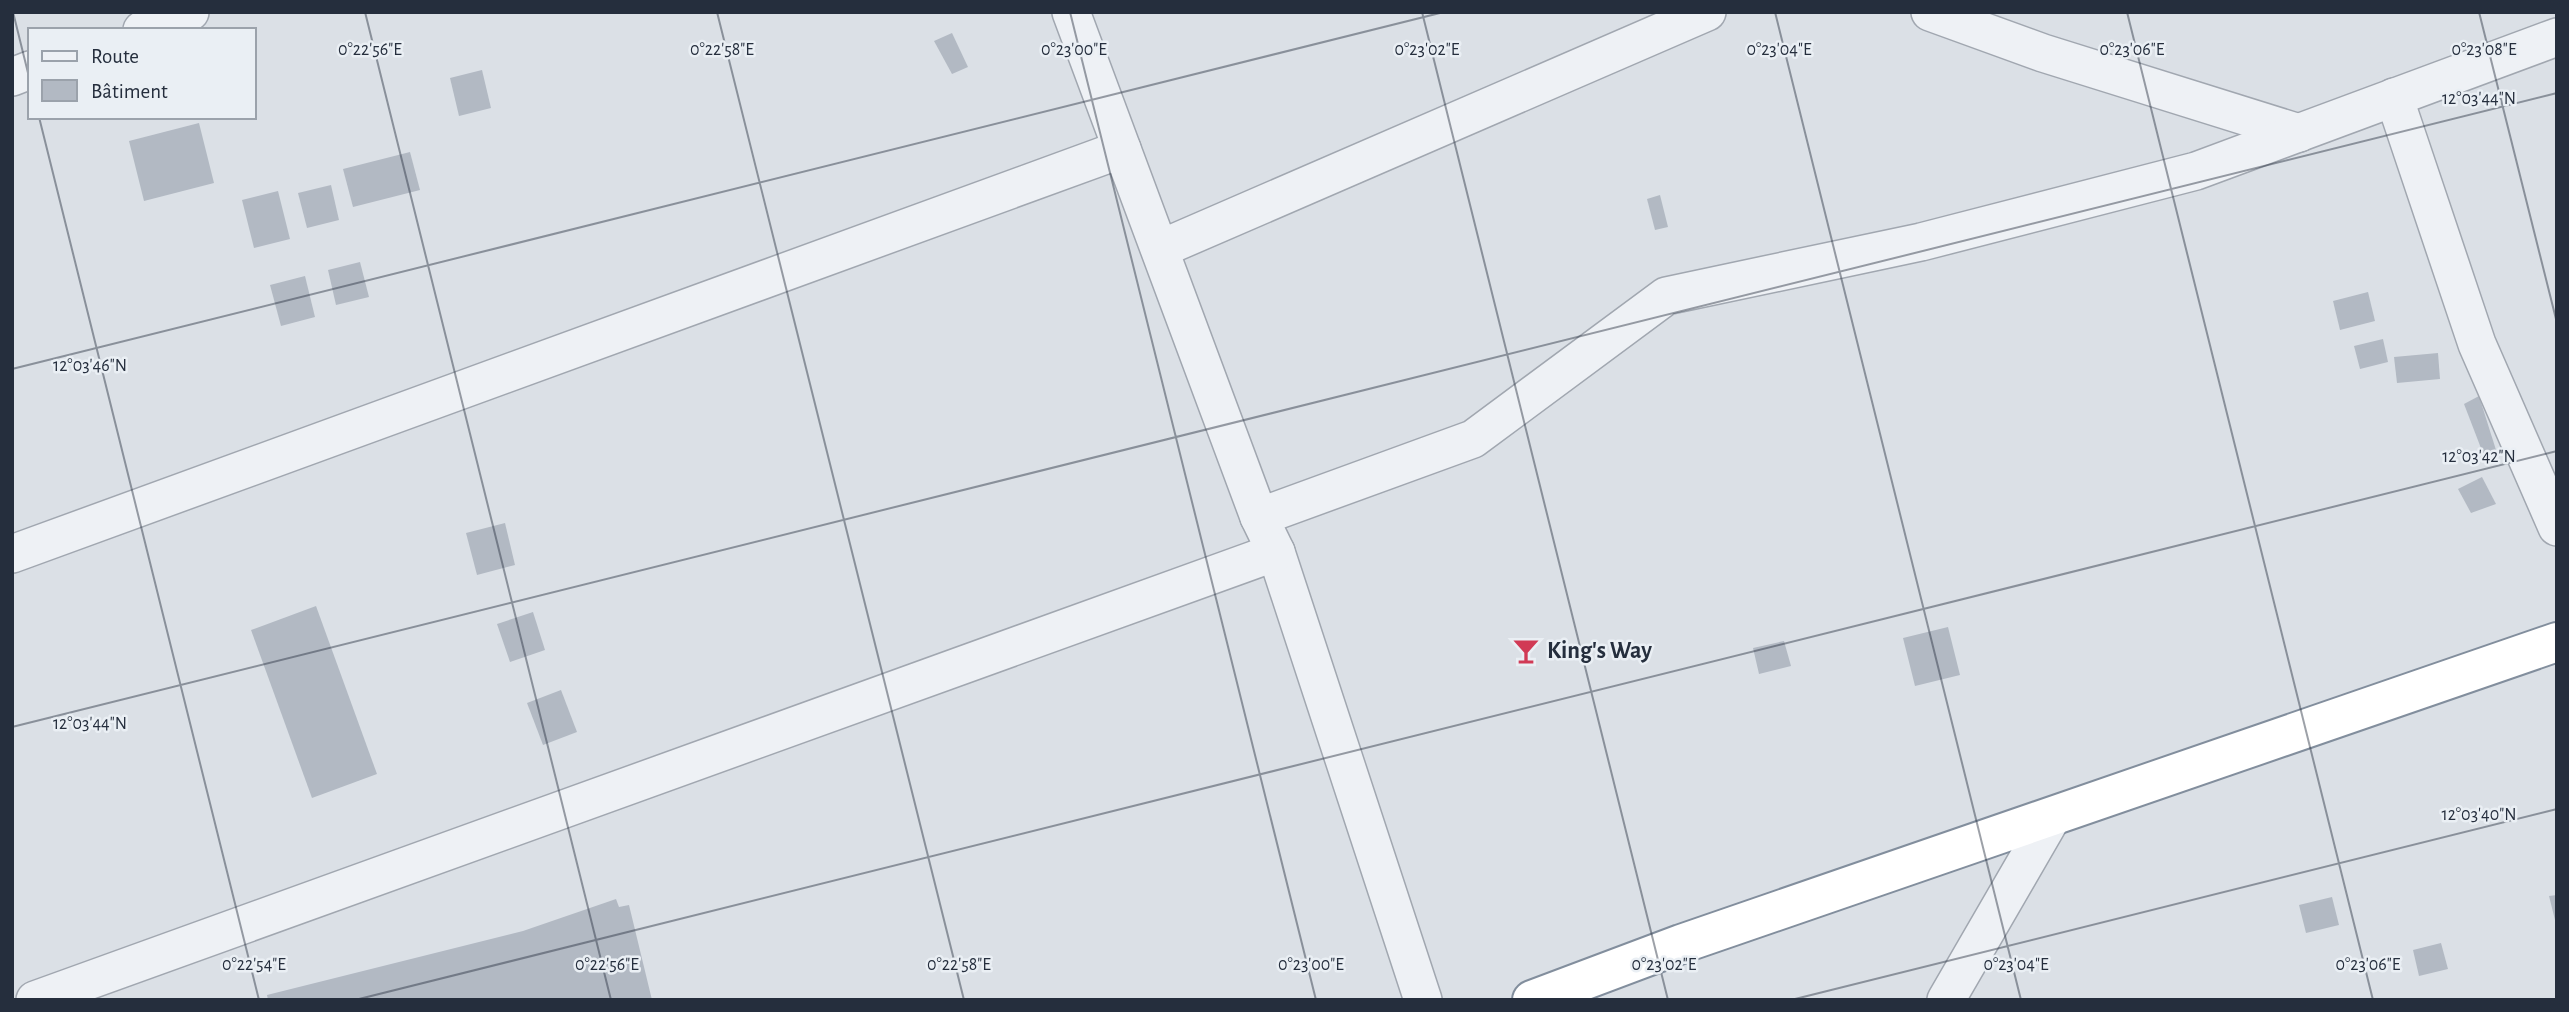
<svg xmlns="http://www.w3.org/2000/svg" width="2569" height="1012" font-family="'Alegreya Sans',sans-serif">
<rect width="100%" height="100%" fill="#dbe0e6"/>
<g fill="#b2b9c3">
<polygon points="952,33 968,67 952,74 934,41"/>
<polygon points="482,70 491,108 459,116 450,78"/>
<polygon points="199,123 214,183 144,201 129,141"/>
<polygon points="410,152 420,190 353,207 343,169"/>
<polygon points="331,185 339,220 307,228 298,193"/>
<polygon points="278,191 290,239 254,248 242,200"/>
<polygon points="1660,195 1668,227 1655,230 1647,199"/>
<polygon points="360,262 369,297 336,305 328,270"/>
<polygon points="305,276 315,317 281,326 270,285"/>
<polygon points="2368,292 2375,321 2340,330 2333,301"/>
<polygon points="2383,339 2388,362 2360,369 2354,346"/>
<polygon points="2438,353 2440,379 2397,383 2394,357"/>
<polygon points="2479,396 2496,450 2484,456 2464,404"/>
<polygon points="2482,477 2496,504 2471,513 2458,489"/>
<polygon points="505,523 515,565 477,575 466,533"/>
<polygon points="316,606 377,774 312,798 251,630"/>
<polygon points="533,612 545,650 510,662 497,624"/>
<polygon points="1948,627 1960,675 1915,686 1903,638"/>
<polygon points="1784,641 1791,666 1759,674 1753,648"/>
<polygon points="561,690 577,732 543,745 527,703"/>
<polygon points="2557,895 2557,923 2556,924 2549,896"/>
<polygon points="2332,897 2339,925 2306,933 2299,905"/>
<polygon points="616,899 619,907 629,905 652,1000 268,1000 267,995 523,931"/>
<polygon points="2441,943 2448,969 2419,976 2413,950"/>
</g>
<g fill="none" stroke-linecap="round" stroke-linejoin="round">
<g stroke="#a1a7b0" stroke-width="40">
<g id="street">
<polyline points="1071,12 1259,517 1276,552 1423,1000"/>
<polyline points="1930,12 2043,53 2299,133"/>
<polyline points="142,30 190,12"/>
<polyline points="12,77 30,70"/>
<polyline points="2394,97 2477,344 2557,527"/>
<polyline points="1160,249 1707,12"/>
<polyline points="1259,517 1473,439 1666,296 1921,242 2196,171 2557,37"/>
<polyline points="12,554 1122,149"/>
<polyline points="35,1000 1276,552"/>
<polyline points="1946,1000 2052,817"/>
</g>
</g>
<g stroke="#828e9d" stroke-width="42">
<polyline id="highway" points="1532,1000 1681,944 2557,642"/>
</g>
<use href="#street" stroke="#eef1f5" stroke-width="37"/>
<use href="#highway" stroke="#fff" stroke-width="38"/>
</g>
<path fill="none" stroke="#252e3d" stroke-width="2" stroke-opacity="0.45" d="M13,12L30,81M365,12L611,1000M717,12L964,1000M1070,12L1316,1000M1422,12L1668,1000M1775,12L2021,1000M2127,12L2373,1000M2479,12L2557,323M39,117L259,1000M12,369L1444,12M12,727L2557,93M355,1000L2557,451M1791,1000L2557,809"/>
<defs>
<g id="bar-bare" transform="scale(2.1)"><path d="M-6-5H6L.8 .8V4.5H3.5V6h-7V4.5H-.8V.8Z" fill="#d13a55" stroke="#eaeff4" stroke-width="2.5" paint-order="stroke"/></g>
</defs>
<g fill-rule="evenodd">
<use href="#bar-bare" x="1526" y="651"/>
</g>
<g text-anchor="middle" dominant-baseline="central" stroke-width="5" stroke-linejoin="round" paint-order="stroke">
<g font-size="24" font-weight="bold" fill="#252e3d" stroke="#eaeff4" text-anchor="start">
<text x="1547" y="651">King's Way</text>
</g>
</g>
<g font-size="18" text-anchor="middle" fill="#252e3d" stroke="#eaeff4" stroke-width="5" stroke-linejoin="round" paint-order="stroke">
<text x="370" y="55">0°22'56"E</text>
<text x="722" y="55">0°22'58"E</text>
<text x="1074" y="55">0°23'00"E</text>
<text x="1427" y="55">0°23'02"E</text>
<text x="2484" y="55">0°23'08"E</text>
<text x="1779" y="55">0°23'04"E</text>
<text x="2132" y="55">0°23'06"E</text>
<text x="2479" y="104">12°03'44"N</text>
<text x="90" y="371">12°03'46"N</text>
<text x="2479" y="462">12°03'42"N</text>
<text x="90" y="729">12°03'44"N</text>
<text x="2479" y="820">12°03'40"N</text>
<text x="254" y="970">0°22'54"E</text>
<text x="607" y="970">0°22'56"E</text>
<text x="959" y="970">0°22'58"E</text>
<text x="1311" y="970">0°23'00"E</text>
<text x="1664" y="970">0°23'02"E</text>
<text x="2016" y="970">0°23'04"E</text>
<text x="2368" y="970">0°23'06"E</text>
</g>
<rect width="2569" height="1012" fill="none" stroke="#252e3d" stroke-width="28"/>
<rect x="28" y="28" width="228" height="91" fill="#eaeff4" stroke="#9ba2ab" stroke-width="2"/>
<rect x="42" y="51" width="35" height="10" fill="#eef1f5" stroke="#9ba2ab" stroke-width="2"/>
<text x="91" y="63" font-size="21" fill="#252e3d">Route</text>
<rect x="42" y="80" width="35" height="21" fill="#b2b9c3" stroke="#9ba2ab" stroke-width="2"/>
<text x="91" y="98" font-size="21" fill="#252e3d">Bâtiment</text>
</svg>
